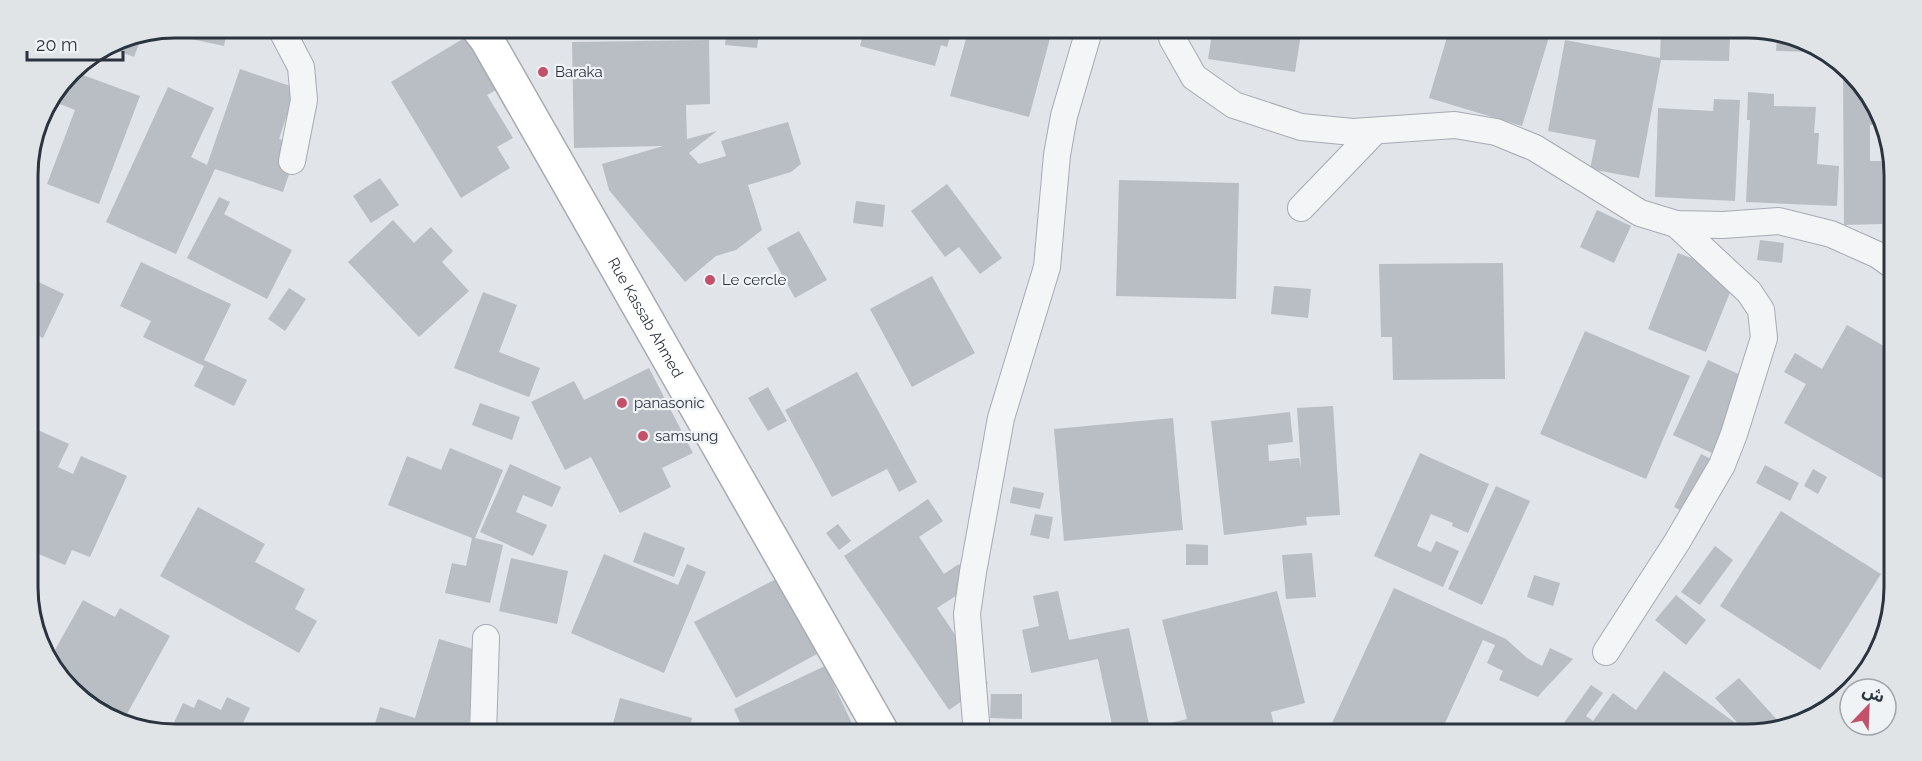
<svg xmlns="http://www.w3.org/2000/svg" width="1922" height="761" font-family="Raleway,'Noto Sans Arabic',sans-serif">
<rect width="100%" height="100%" fill="#e1e4e8"/>
<g fill="#b9bec5">
<polygon points="185,27 228,27 224,46 182,37"/>
<polygon points="596,27 701,27 701,35 596,30"/>
<polygon points="727,27 760,27 757,48 725,45"/>
<polygon points="865,27 1053,27 1029,117 950,96 967,35 952,30 947,47 941,45 935,66 860,46"/>
<polygon points="1213,27 1302,27 1295,72 1208,59"/>
<polygon points="1450,27 1552,27 1522,126 1429,98"/>
<polygon points="1661,27 1747,27 1795,35 1815,49 1815,52 1776,51 1777,38 1730,36 1729,61 1661,60 1639,178 1590,169 1596,140 1548,131 1565,40 1660,58"/>
<polygon points="143,33 134,57 105,46 118,38"/>
<polygon points="466,37 498,89 487,95 513,138 497,147 510,168 461,198 391,82"/>
<polygon points="709,40 710,104 686,105 687,139 717,131 689,153 699,164 726,156 721,141 788,122 801,164 791,172 748,185 762,230 736,250 716,256 685,282 609,190 602,164 663,146 574,148 572,42"/>
<polygon points="240,69 296,88 279,139 299,145 283,192 215,169 176,254 106,222 168,87 214,108 191,157 207,165"/>
<polygon points="1843,69 1864,85 1881,125 1870,125 1870,161 1882,161 1882,224 1844,225"/>
<polygon points="72,71 140,96 99,204 47,184 75,110 60,104"/>
<polygon points="1748,92 1774,94 1774,106 1816,107 1814,133 1819,133 1817,164 1839,166 1837,206 1746,202 1750,120 1747,120"/>
<polygon points="1714,99 1740,100 1735,201 1655,197 1658,108 1713,111"/>
<polygon points="380,178 399,205 371,223 353,196"/>
<polygon points="1119,180 1239,183 1236,299 1116,296"/>
<polygon points="947,184 1002,258 980,274 959,247 945,257 911,211"/>
<polygon points="219,197 230,202 224,214 292,250 267,299 187,258"/>
<polygon points="856,201 885,205 883,227 853,223"/>
<polygon points="1597,210 1631,226 1614,263 1580,247"/>
<polygon points="393,220 414,243 431,227 453,251 442,262 469,291 419,337 348,262"/>
<polygon points="799,231 827,280 795,298 767,248"/>
<polygon points="1760,240 1784,243 1782,263 1757,260"/>
<polygon points="1678,253 1737,275 1706,352 1648,329"/>
<polygon points="141,262 231,304 204,360 247,380 234,406 194,386 204,366 143,337 151,321 120,306"/>
<polygon points="1503,263 1505,379 1393,380 1392,337 1381,337 1379,264"/>
<polygon points="932,276 975,353 912,387 870,309"/>
<polygon points="28,277 64,294 43,338 28,331"/>
<polygon points="1274,286 1311,289 1308,318 1271,314"/>
<polygon points="289,288 306,299 285,331 268,319"/>
<polygon points="483,292 517,305 499,352 540,368 529,397 454,368"/>
<polygon points="1847,325 1891,350 1889,482 1784,423 1806,384 1784,372 1795,353 1822,369"/>
<polygon points="1585,331 1690,376 1646,479 1540,434"/>
<polygon points="1708,360 1760,384 1725,459 1673,435"/>
<polygon points="649,368 693,453 662,468 671,487 620,513 591,457 565,470 531,402 574,381 584,400"/>
<polygon points="857,372 917,482 899,492 887,469 832,497 785,410"/>
<polygon points="768,387 787,421 768,431 748,398"/>
<polygon points="480,403 520,417 512,440 472,425"/>
<polygon points="1333,406 1340,515 1306,517 1307,525 1224,535 1211,421 1290,412 1293,442 1268,445 1269,461 1299,458 1301,468 1297,408"/>
<polygon points="1173,418 1183,530 1064,541 1054,429"/>
<polygon points="29,426 69,444 58,467 73,474 81,456 127,476 90,557 72,550 65,565 29,550"/>
<polygon points="450,448 503,470 475,538 503,545 490,603 445,593 452,563 466,566 472,538 388,505 407,456 441,470"/>
<polygon points="1420,453 1489,484 1468,533 1452,526 1453,523 1431,514 1417,546 1431,552 1436,541 1459,551 1443,587 1374,556"/>
<polygon points="1701,454 1721,464 1694,517 1674,507"/>
<polygon points="510,464 561,487 552,507 523,495 516,512 547,525 533,556 480,532"/>
<polygon points="1765,465 1799,483 1790,501 1756,483"/>
<polygon points="1813,469 1827,477 1818,494 1804,486"/>
<polygon points="1496,486 1530,501 1482,605 1448,589"/>
<polygon points="1013,487 1044,493 1040,509 1010,503"/>
<polygon points="928,499 943,521 919,537 944,574 959,564 973,585 937,608 988,683 949,710 844,556"/>
<polygon points="198,507 265,544 255,562 305,589 295,609 317,621 299,653 160,576"/>
<polygon points="1781,511 1881,574 1820,670 1720,606"/>
<polygon points="1035,514 1053,517 1049,539 1030,535"/>
<polygon points="838,524 851,541 839,550 826,533"/>
<polygon points="644,532 685,548 674,577 633,562"/>
<polygon points="1186,544 1208,545 1208,565 1186,565"/>
<polygon points="1715,546 1733,560 1700,605 1681,592"/>
<polygon points="1312,553 1316,597 1286,599 1282,555"/>
<polygon points="604,554 678,585 687,564 706,572 664,673 571,633"/>
<polygon points="511,558 568,571 557,624 499,611"/>
<polygon points="1534,575 1560,583 1553,606 1527,597"/>
<polygon points="776,579 817,654 736,698 694,622"/>
<polygon points="1394,588 1506,639 1527,658 1542,666 1550,648 1573,659 1541,693 1538,697 1499,680 1503,671 1487,663 1495,645 1483,640 1440,734 1327,734"/>
<polygon points="1058,591 1069,640 1129,628 1151,734 1114,734 1098,659 1031,673 1022,630 1039,626 1033,596"/>
<polygon points="1277,591 1305,703 1271,712 1276,734 1168,734 1166,724 1187,719 1162,620"/>
<polygon points="1676,595 1706,620 1686,645 1655,620"/>
<polygon points="83,600 115,617 120,608 170,636 122,723 63,683 51,657"/>
<polygon points="439,639 490,654 465,734 445,727 443,734 372,734 380,707 415,718"/>
<polygon points="825,666 857,734 745,734 734,709"/>
<polygon points="1664,671 1741,727 1715,698 1739,678 1781,724 1757,734 1556,734 1591,685 1603,693 1586,716 1593,721 1613,693 1636,710"/>
<polygon points="991,694 1022,694 1022,719 990,718"/>
<polygon points="227,697 250,708 238,734 178,734 180,731 172,727 183,703 194,708 198,699 221,710"/>
<polygon points="620,698 692,718 688,734 610,734"/>
</g>
<g fill="none" stroke-linecap="round" stroke-linejoin="round">
<g stroke="#a7abb2" stroke-width="28">
<g id="street">
<polyline points="280,27 301,67 304,100 292,161"/>
<polyline points="1172,27 1172,38 1194,77 1234,105 1301,127 1353,132 1455,125 1496,132 1535,148 1640,213 1676,224 1723,225 1779,221 1831,234 1878,255 1892,265"/>
<polyline points="1301,208 1375,131"/>
<polyline points="1606,652 1677,542 1722,465 1734,434 1764,338 1761,310 1749,292 1676,224"/>
<polyline points="483,734 486,638"/>
<polyline points="977,734 967,614 973,572 1001,418 1047,267 1057,155 1064,116 1090,27"/>
</g>
</g>
<g stroke="#a7abb2" stroke-width="36">
<g id="secondary">
<path id="s1" d="M477,27L487,40L883,734"/>
</g>
</g>
<use href="#street" stroke="#f3f5f7" stroke-width="26"/>
<use href="#secondary" stroke="#fff" stroke-width="33"/>
</g>
<g fill="#c25169" stroke="#f0f3f6" stroke-width="2">
<circle cx="543" cy="72" r="6"/>
<circle cx="710" cy="280" r="6"/>
<circle cx="622" cy="403" r="6"/>
<circle cx="643" cy="436" r="6"/>
</g>
<g text-anchor="middle" dominant-baseline="central" stroke-width="4.5" stroke-linejoin="round" paint-order="stroke">
<g font-size="15" fill="#2b333e" stroke="#f0f3f6" text-anchor="start">
<text x="555" y="72">Baraka</text>
<text x="722" y="280">Le cercle</text>
<text x="634" y="403">panasonic</text>
<text x="655" y="436">samsung</text>
</g>
<g font-size="15" fill="#2b333e" stroke="#f0f3f6">
<text stroke="none"><textPath href="#s1" startOffset="336">Rue Kassab Ahmed</textPath></text>
</g>
</g>
<path d="M0 0H1922V761H0ZM175 38H1747A137 137 0 0 1 1884 175V587A137 137 0 0 1 1747 724H175A137 137 0 0 1 38 587V175A137 137 0 0 1 175 38Z" fill="#e0e4e7" fill-rule="evenodd"/>
<path fill="none" stroke="#2b333e" stroke-width="3" d="M175 38H1747A137 137 0 0 1 1884 175V587A137 137 0 0 1 1747 724H175A137 137 0 0 1 38 587V175A137 137 0 0 1 175 38Z"/>
<g transform="translate(1868 707) rotate(23)"><circle r="28" fill="#f0f3f6" stroke="#a1a6ac" stroke-width="1.5"/>
<path d="M0-4.5L10 22L0 15L-10 22Z" fill="#c25169"/>
<text y="-9" font-size="16" font-weight="bold" text-anchor="middle" fill="#2b333e">ش</text>
</g>
<path d="M27 51v9h96v-9" fill="none" stroke="#2b333e" stroke-width="3"/>
<text x="36" y="51" font-size="18" fill="#2b333e" stroke="#f0f3f6" stroke-width="4.5" paint-order="stroke">20 m</text>
</svg>
